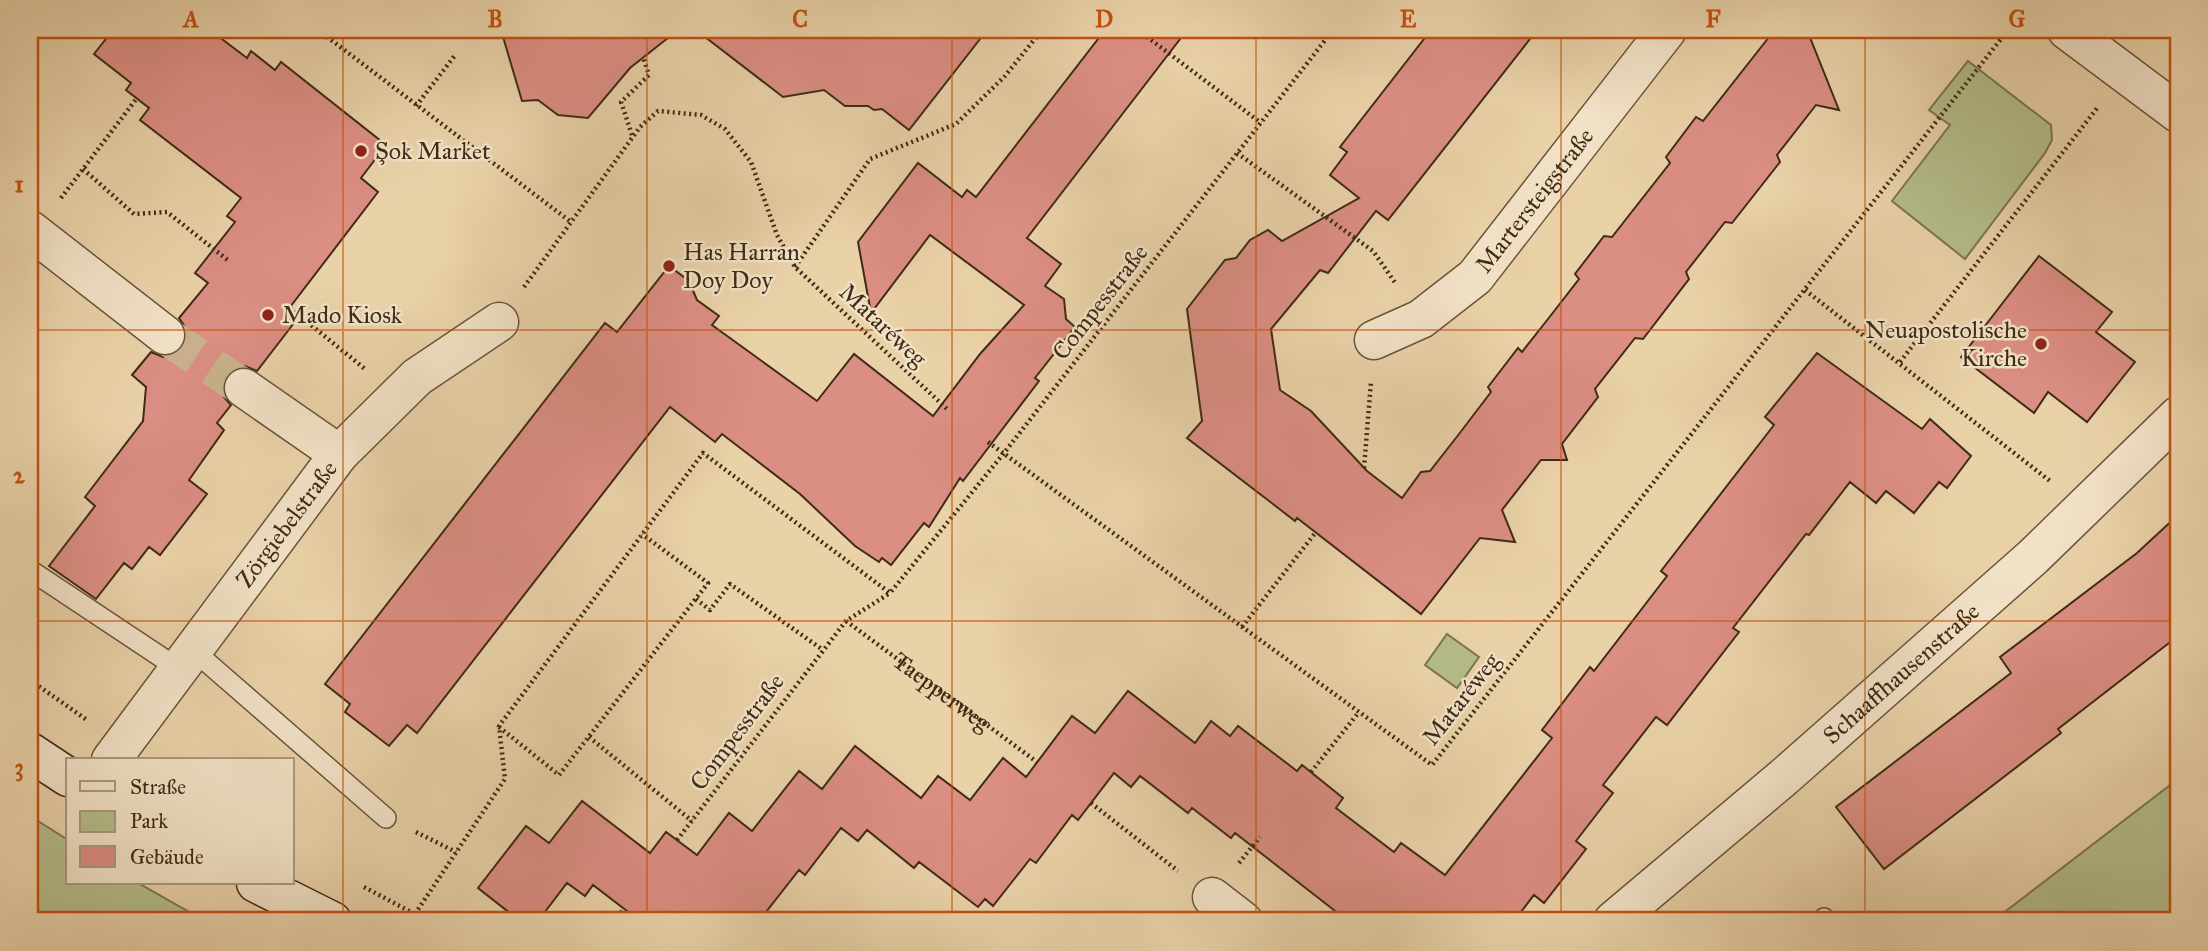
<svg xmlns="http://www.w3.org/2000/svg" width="2208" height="951" font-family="'IM FELL Great Primer',serif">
<rect width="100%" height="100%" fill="#e9d1a8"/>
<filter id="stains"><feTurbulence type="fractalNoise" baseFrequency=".00286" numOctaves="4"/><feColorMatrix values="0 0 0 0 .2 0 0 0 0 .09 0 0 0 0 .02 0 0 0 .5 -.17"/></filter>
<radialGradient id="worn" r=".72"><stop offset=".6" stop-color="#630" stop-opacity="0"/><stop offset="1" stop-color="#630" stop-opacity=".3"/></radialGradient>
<g fill="#b4bc8a" stroke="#7a7450" stroke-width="2">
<polygon points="1968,61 2051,125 2052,140 2045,153 1965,259 1892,201 1950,125 1929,110"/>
<polygon points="1447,634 1479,657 1457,688 1425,665"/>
<polygon points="2178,779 2178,921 1993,921"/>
<polygon points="30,816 68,840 68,883 138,883 205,921 30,921"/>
</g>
<g fill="#db8e83" stroke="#3f2b16" stroke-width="2">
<polygon points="113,30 210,30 247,58 251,51 275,70 281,62 386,145 361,178 378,192 284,315 294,323 257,371 245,366 234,369 226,376 222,387 224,397 231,405 217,423 224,430 189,480 207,494 160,555 149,547 132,569 124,563 96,599 49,566 95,506 85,497 143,421 146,387 132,375 151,352 163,357 174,355 183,348 187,337 185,327 179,318 208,283 195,273 235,222 227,216 241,198 140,120 149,108 126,90 131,83 94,54"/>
<polygon points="501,30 678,30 630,68 588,118 558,115 538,100 522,101"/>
<polygon points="696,30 987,30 909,130 882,109 874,110 868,106 845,106 824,90 783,97"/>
<polygon points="1105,30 1187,30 1027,238 1061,264 1045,286 1064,299 1066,319 1075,327 1035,378 1039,381 963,481 960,478 929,527 924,523 891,565 882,558 879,562 855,546 800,494 722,434 715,442 670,407 417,733 407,725 389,746 345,712 350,704 325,684 605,323 617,332 669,266 689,281 697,300 719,316 712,325 817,401 854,354 933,416 980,354 1024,305 930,235 871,313 858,242 918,163 962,197 967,190 976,197"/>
<polygon points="1431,30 1537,30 1388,220 1376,211 1328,273 1320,270 1271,329 1280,390 1311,411 1367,471 1402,498 1421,472 1430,471 1459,434 1491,392 1488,387 1518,348 1522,352 1548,319 1579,279 1575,274 1604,236 1612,237 1670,163 1666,157 1696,117 1703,121 1773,32 1778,33 1780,30 1807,30 1839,110 1816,105 1777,155 1780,162 1732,223 1725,222 1686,272 1689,279 1643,339 1635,338 1595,389 1598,397 1562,444 1567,460 1541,460 1502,510 1515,542 1480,538 1421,614 1297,518 1295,521 1187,438 1202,421 1187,309 1225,260 1236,258 1250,240 1268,230 1282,241 1359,198 1330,175 1347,152 1340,147"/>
<polygon points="2039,256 2112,312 2096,332 2135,362 2087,422 2048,392 2034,413 1961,357"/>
<polygon points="1817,353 1922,429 1930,419 1971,456 1947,488 1939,482 1914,513 1886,491 1876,503 1850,482 1809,535 1806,534 1733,628 1739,632 1667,725 1656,717 1603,785 1613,793 1576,841 1586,849 1544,903 1534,895 1514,921 1348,921 1235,833 1231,838 1192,808 1188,813 1140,776 1131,787 1114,773 1078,820 1072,815 1036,863 1030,859 993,906 985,899 978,907 919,862 914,868 867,830 858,841 841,828 805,875 799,870 759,921 640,921 593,885 585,896 567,883 538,921 520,921 478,888 526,826 549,843 582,801 650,853 666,832 697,855 729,813 752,831 799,771 822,789 855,746 921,798 938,776 970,800 1003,758 1026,777 1072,716 1095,733 1128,691 1195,743 1211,721 1230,736 1238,726 1297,771 1302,765 1343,798 1336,808 1394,852 1401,843 1445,875 1552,738 1542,730 1590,667 1594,671 1667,576 1661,571 1774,425 1765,417"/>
<polygon points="2178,515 2178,636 2058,729 2061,733 1884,869 1836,807 2011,673 2000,657 2137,553"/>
</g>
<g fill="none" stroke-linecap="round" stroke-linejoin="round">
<polyline stroke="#c7b08b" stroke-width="38" stroke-dasharray="38 19" stroke-linecap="butt" points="165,335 244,388"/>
<g stroke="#6a543a" stroke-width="22">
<g id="lane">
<polyline points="30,570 179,669"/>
<polyline points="193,650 386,818"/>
<polyline points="1821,921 1824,918"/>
</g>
</g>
<g stroke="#6a543a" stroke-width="41">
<g id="street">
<polyline points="2067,30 2178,113"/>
<polyline points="30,230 165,335"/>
<path id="s2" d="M1374,340L1421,319L1475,277L1667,30"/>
<polyline points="244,388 339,454"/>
<path id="s3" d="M111,760L339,454L417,377L499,322"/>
<polyline points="1212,897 1243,921"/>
<path id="s4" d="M1613,921L1784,777L2033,557L2178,416"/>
</g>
</g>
<g stroke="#3f2b16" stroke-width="41">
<g id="secondary">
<polyline points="30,752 68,777"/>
<polyline points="256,883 332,921"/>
</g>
</g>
<g stroke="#3f2b16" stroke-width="4.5" stroke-dasharray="2 3.5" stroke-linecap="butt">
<polyline points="318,30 571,222"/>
<polyline points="1138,30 1261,123"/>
<polyline points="183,34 185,30"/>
<polyline points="416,106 456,54"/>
<polyline points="632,135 621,102 649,75 643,57"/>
<polyline points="1237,153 1373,251 1396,284"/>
<polyline points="83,169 134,214 167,212 229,261"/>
<polyline points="61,198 137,98"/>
<polyline points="795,267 870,159 956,124 1005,76 1042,30"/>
<polyline points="524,287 640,127 658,111 701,115 725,129 751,162 777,235 795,267 947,409"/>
<polyline points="1805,290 2050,481"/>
<polyline points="290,308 365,369"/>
<polyline points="1900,362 2098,107"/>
<polyline points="988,442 1432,765 2008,30"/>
<polyline points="1364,468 1371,382"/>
<polyline points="696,599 710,610 730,584 823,650"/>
<path id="s1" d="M846,621L1037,762"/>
<polyline points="1242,627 1316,532"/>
<polyline points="30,680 87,720"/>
<polyline points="499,727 559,775 708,583 642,534"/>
<polyline points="589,737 692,821"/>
<polyline points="1311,772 1359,712"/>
<polyline points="1091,803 1178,871"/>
<polyline points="416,832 456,852"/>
<polyline points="677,840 846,621 890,593"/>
<polyline points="1239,863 1260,837"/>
<polyline points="364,887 428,921"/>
<polyline points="415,914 505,779 499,726 703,453 890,593 1004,453 1333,30"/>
<polyline points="614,921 624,909"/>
</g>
<use href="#lane" stroke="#f1e1c6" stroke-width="19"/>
<use href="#street" stroke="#f1e1c6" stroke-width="38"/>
<use href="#secondary" stroke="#f1e1c6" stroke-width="38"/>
</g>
<path fill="none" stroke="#c6500e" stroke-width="2" stroke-opacity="0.55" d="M343,30V921M647,30V921M952,30V921M1256,30V921M1561,30V921M1865,30V921M30,330H2178M30,621H2178"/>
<g fill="#8f2418" stroke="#f1e1c6" stroke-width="2.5">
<circle cx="361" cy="151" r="7"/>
<circle cx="669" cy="266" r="7"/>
<circle cx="268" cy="315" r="7"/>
<circle cx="2041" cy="344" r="7"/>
</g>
<g text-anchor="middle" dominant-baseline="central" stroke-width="5" stroke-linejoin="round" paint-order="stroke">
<g font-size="24" fill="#3f2b16" stroke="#f1e1c6" text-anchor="start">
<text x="375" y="151">Şok Market</text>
<text x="683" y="252">Has Harran<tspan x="683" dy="28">Doy Doy</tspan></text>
<text x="282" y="315">Mado Kiosk</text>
<text x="2027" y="330" text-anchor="end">Neuapostolische<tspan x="2027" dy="28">Kirche</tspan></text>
</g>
<g font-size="24" fill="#3f2b16" stroke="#f1e1c6">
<text stroke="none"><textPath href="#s2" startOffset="217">Martersteigstraße</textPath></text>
<text transform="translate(1100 302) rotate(-52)">Compesstraße</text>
<text transform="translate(883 325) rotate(43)">Mataréweg</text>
<text stroke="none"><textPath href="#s3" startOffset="294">Zörgiebelstraße</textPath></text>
<text stroke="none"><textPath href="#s4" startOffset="380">Schaaffhausenstraße</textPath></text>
<text stroke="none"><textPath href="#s1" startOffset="119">Taepperweg</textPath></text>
<text transform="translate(1461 699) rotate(-52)">Mataréweg</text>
<text transform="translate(737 732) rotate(-53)">Compesstraße</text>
</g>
</g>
<rect width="2208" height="951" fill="none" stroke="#e9d1a8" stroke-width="77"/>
<rect x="66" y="758" width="228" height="126" fill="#f1e1c6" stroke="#aa9880" stroke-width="2"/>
<rect x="80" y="781" width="35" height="10" fill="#f1e1c6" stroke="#aa9880" stroke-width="2"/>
<text x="130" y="794" font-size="21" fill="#3f2b16">Straße</text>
<rect x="80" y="811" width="35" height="21" fill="#b4bc8a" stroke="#aa9880" stroke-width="2"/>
<text x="130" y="828" font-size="21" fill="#3f2b16">Park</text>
<rect x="80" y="846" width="35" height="21" fill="#db8e83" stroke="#aa9880" stroke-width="2"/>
<text x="130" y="864" font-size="21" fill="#3f2b16">Gebäude</text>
<rect x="38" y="38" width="2132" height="874" fill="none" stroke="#c6500e" stroke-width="2.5"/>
<g font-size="23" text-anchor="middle" font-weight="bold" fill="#c6500e">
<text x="191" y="27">A</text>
<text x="495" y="27">B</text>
<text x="800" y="27">C</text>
<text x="1104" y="27">D</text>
<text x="1408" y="27">E</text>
<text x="1713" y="27">F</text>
<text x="2017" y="27">G</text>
<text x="19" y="192">1</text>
<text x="19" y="483">2</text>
<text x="19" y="775">3</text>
</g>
<rect width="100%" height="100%" filter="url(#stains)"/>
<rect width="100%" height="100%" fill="url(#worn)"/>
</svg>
